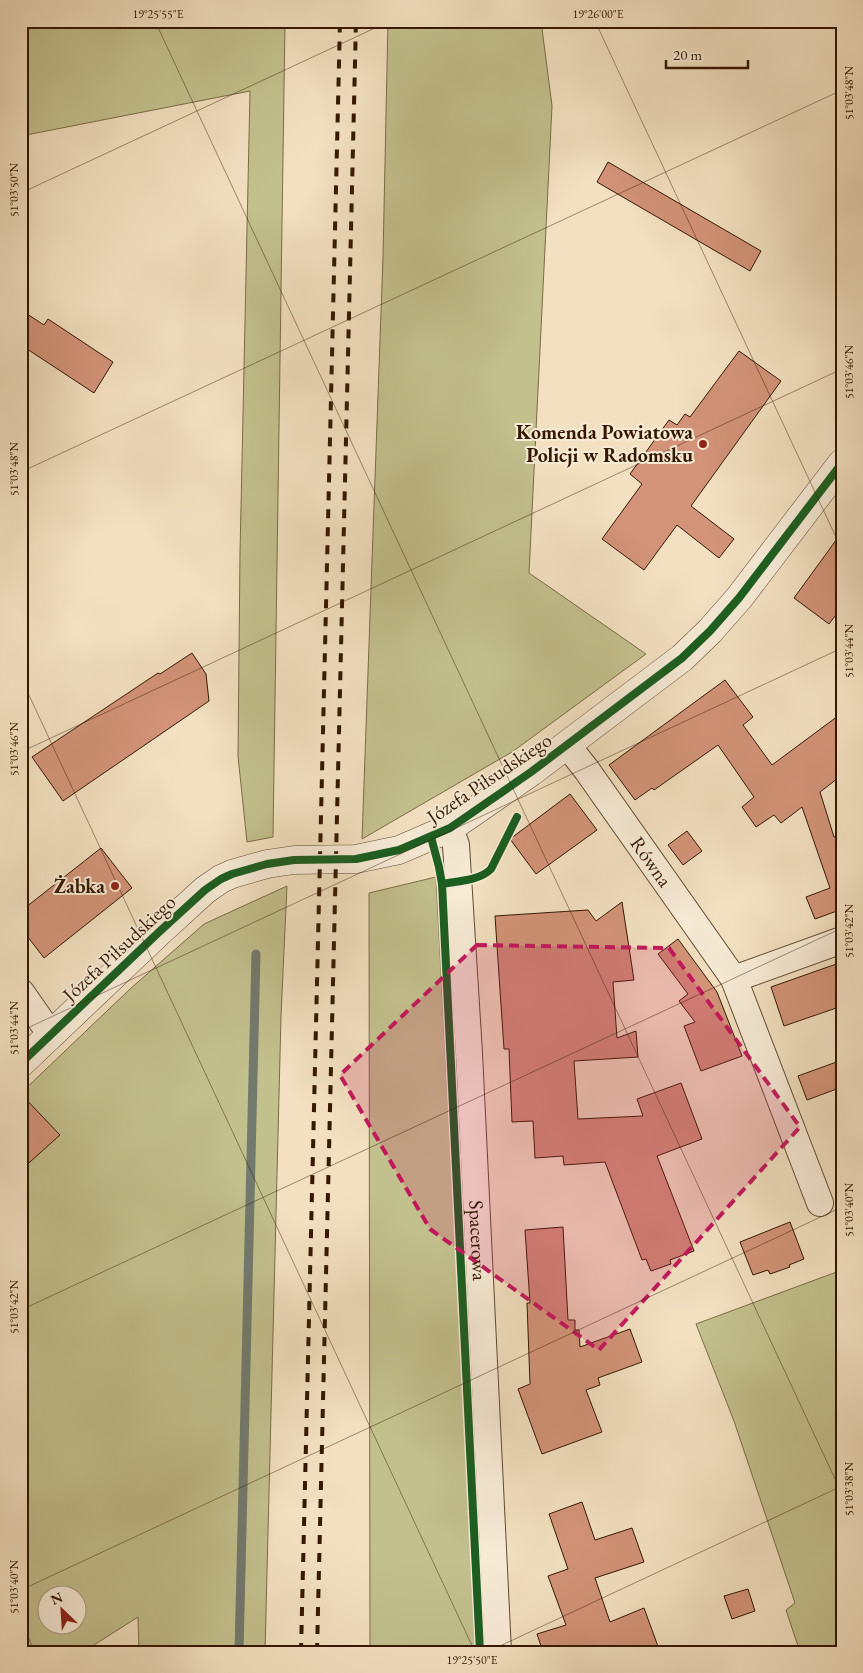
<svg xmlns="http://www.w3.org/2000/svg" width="863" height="1673" font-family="'EB Garamond',serif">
<rect width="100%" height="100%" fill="#f2e0c0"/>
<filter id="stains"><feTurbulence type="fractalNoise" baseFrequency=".004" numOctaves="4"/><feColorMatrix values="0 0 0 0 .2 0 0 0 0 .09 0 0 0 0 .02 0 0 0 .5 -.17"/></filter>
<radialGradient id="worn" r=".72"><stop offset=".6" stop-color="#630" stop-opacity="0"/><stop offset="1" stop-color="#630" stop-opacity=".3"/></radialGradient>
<g fill="#c2c08d" stroke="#7b6c46" fill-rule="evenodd">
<polygon points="21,21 285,21 273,837 247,842 238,756 240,553 250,91 21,136"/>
<polygon points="388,21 541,21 552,106 529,573 646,654 512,752 362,839 383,257"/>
<polygon points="436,877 462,1372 475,1652 370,1652 369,893"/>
<path d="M287,886L281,1016L265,1652H139L138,1617L83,1652H21V1093L130,989L204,924ZM48,1596H78V1626H48Z"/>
<polygon points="842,1270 842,1652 800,1652 786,1610 795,1603 734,1421 696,1324"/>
</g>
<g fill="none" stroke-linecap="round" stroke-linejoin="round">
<polyline stroke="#727a6e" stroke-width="9" points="239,1652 256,954"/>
</g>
<g fill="#d29378" stroke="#341800">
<polygon points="608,162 761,251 750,271 597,182"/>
<polygon points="21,310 44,325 48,319 113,362 94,393 21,345"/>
<polygon points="739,351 781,381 691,506 734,539 719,558 677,525 644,570 602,539 642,484 630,474 669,420 677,425 685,414 690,417"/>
<polygon points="842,532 842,607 829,624 794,598"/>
<polygon points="192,653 206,674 209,701 63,801 32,757 158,673 160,674"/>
<polygon points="725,680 753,717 743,725 772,765 842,713 842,775 820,792 834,837 842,834 842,912 838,912 837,911 815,919 806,897 830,888 802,807 781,823 774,815 756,827 742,807 754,797 718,745 654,790 652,788 635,800 609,765"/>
<polygon points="570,794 597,830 536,874 510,839"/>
<polygon points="687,831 702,851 683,865 668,845"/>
<polygon points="101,848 132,888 44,958 21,928 21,911"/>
<polygon points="622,902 634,980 613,982 617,1038 636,1031 638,1057 574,1061 578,1119 643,1116 637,1099 681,1083 702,1139 657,1156 694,1251 670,1260 671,1264 651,1271 646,1259 642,1260 605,1162 564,1165 563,1156 535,1158 533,1121 512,1122 509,1049 504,1049 495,916 588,910 596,921"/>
<polygon points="678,939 717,992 742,1056 701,1071 684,1026 695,1022 679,1001 688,994 658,954"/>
<polygon points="842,962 842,1006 784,1026 771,987"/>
<polygon points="842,1060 842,1087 807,1100 798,1076"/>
<polygon points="21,1094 60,1135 21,1170"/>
<polygon points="790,1222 804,1259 789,1265 790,1267 770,1274 768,1270 753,1275 740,1242"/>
<polygon points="563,1227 568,1320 575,1320 575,1330 579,1330 580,1347 630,1329 642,1362 598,1378 600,1385 586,1390 602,1432 542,1454 518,1389 530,1384 527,1303 530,1303 525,1230"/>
<polygon points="582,1502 595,1540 632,1528 644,1562 595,1578 610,1622 644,1608 660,1652 543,1652 537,1634 566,1625 548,1576 568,1569 549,1514"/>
<polygon points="748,1589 755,1611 732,1619 724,1596"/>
</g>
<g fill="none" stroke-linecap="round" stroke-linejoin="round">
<g stroke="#644a30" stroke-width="28">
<g id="minor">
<path id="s1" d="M567,745L586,769L734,979L820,1203"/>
<path id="s2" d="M450,828L456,845L469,1053L498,1652"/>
<polyline points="734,979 842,940"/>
<polyline points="21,992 51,1035"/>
</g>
</g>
<g stroke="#644a30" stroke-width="29">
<polyline id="tertiary" points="21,1063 159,932 205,890 221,879 232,874 267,864 294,860 356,859 399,850 450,828 531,772 682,658 710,631 739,598 842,463"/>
</g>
<use href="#minor" stroke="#f7ebd6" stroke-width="26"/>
<use href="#tertiary" stroke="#f7ebd6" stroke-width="28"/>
<g stroke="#341800" stroke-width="4" stroke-dasharray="9 9" stroke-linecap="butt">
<polyline points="301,1652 340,21"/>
<polyline points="317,1652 356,21"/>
</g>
<g stroke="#f7ebd6" stroke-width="11">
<g id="cycleway">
<polyline points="431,837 439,867 442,884 480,1652"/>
<path d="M442,884C457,881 479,881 491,869L517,817"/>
<polyline points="21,1063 159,932 205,890 221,879 232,874 267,864 294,860 356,859 399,850 450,828 531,772 682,658 710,631 739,598 842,463"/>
</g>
</g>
<use href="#cycleway" stroke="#1b5e20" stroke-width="8"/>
</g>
<path fill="#c2185b" fill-opacity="0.2" stroke="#c2185b" stroke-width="4" stroke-dasharray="10 6" stroke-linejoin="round" d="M477,945L669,948L800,1127L599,1350L430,1229L340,1075Z"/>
<path fill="none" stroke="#341800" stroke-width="1" stroke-opacity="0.45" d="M155,21L842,1494M595,21L842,550M21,193L390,21M21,472L842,90M21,678L475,1652M21,752L842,369M21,1031L842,648M21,1310L842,928M21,1590L842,1207M21,1622L35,1652M487,1652L842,1486"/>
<g fill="#8f2418" stroke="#f7ebd6" stroke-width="2">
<circle cx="703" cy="444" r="5"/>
<circle cx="115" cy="886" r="5"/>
</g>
<g text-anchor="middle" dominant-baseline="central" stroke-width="4" stroke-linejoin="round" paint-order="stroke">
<g font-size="20" font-weight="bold" fill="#341800" stroke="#f7ebd6" text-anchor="end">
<text x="693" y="432">Komenda Powiatowa<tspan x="693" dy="23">Policji w Radomsku</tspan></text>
<text x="105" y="886">Żabka</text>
</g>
<g font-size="20" fill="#341800" stroke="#f7ebd6">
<text transform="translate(489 778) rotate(-34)">Józefa Piłsudskiego</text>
<text stroke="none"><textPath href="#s1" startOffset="144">Równa</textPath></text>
<text transform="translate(119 948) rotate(-43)">Józefa Piłsudskiego</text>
<text stroke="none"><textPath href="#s2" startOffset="414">Spacerowa</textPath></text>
</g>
</g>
<rect width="863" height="1673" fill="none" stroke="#f2e0c0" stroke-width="55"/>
<g transform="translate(62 1610) rotate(335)"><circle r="24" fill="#f7ebd6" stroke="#a99780"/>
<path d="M0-4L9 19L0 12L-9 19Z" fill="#8f2418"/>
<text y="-8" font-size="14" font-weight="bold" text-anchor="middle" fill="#341800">N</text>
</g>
<path d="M666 60v8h82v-8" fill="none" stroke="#341800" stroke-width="2.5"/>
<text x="673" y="60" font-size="15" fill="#341800" stroke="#f7ebd6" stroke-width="4" paint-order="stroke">20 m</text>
<rect x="28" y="28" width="808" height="1618" fill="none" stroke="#341800" stroke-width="2"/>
<g font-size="12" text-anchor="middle" fill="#341800">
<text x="158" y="18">19°25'55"E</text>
<text x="598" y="18">19°26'00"E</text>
<text transform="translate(849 93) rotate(-90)" y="4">51°03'48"N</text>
<text transform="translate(14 190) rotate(-90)" y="4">51°03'50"N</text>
<text transform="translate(849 372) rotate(-90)" y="4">51°03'46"N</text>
<text transform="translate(14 469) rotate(-90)" y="4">51°03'48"N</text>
<text transform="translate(849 651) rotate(-90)" y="4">51°03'44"N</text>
<text transform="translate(14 749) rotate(-90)" y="4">51°03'46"N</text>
<text transform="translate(849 931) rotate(-90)" y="4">51°03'42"N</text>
<text transform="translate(14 1028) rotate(-90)" y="4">51°03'44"N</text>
<text transform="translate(849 1210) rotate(-90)" y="4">51°03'40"N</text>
<text transform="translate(14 1307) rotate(-90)" y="4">51°03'42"N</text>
<text transform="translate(849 1489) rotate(-90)" y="4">51°03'38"N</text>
<text transform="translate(14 1587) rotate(-90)" y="4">51°03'40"N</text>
<text x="472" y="1664">19°25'50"E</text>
</g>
<rect width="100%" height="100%" filter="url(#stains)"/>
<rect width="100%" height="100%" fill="url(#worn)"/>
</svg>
